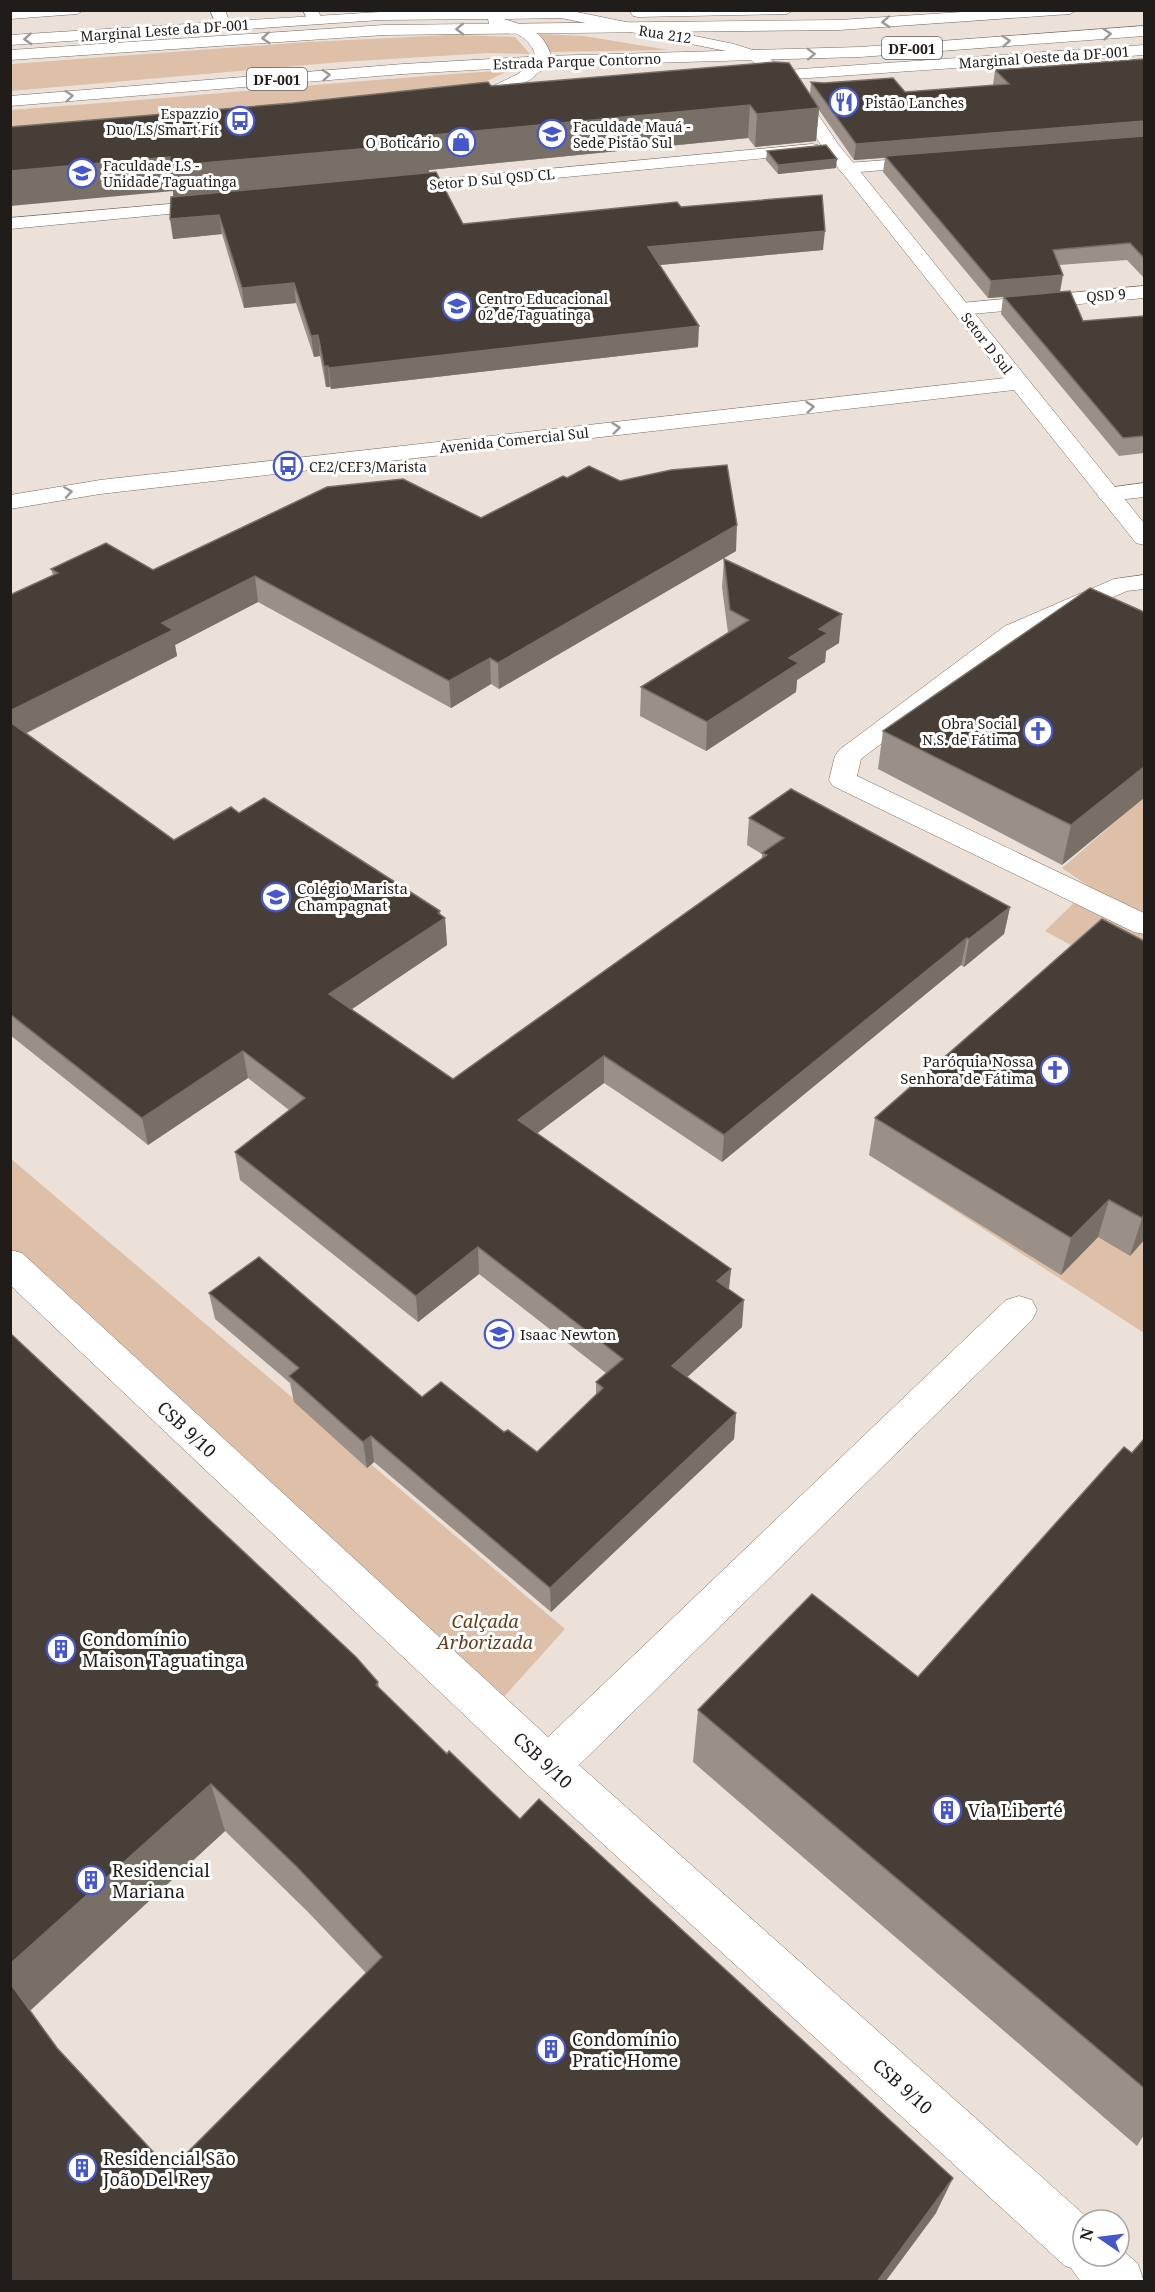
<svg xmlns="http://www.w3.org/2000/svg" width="1155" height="2292" font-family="'Noto Serif',serif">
<rect width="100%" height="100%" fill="#ece1d8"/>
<g fill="#ddc0a7">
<polygon points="539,34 584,36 669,50 550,52"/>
<polygon points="452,35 515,37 530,54 489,53 341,62 11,91 11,64 308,42"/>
<path d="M510,70L483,83L414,94L11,131V110C177,98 344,81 510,70Z"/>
<polygon points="1144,797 1144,1333 869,1155 1092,957 1045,931 1090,887 1062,868"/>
<polygon points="10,1158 565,1629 491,1711 11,1263"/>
</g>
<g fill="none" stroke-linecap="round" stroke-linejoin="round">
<g stroke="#766c64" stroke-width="1">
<g id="minor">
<polygon points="10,10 84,10 77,14 10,19"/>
<polygon points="210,10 225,10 231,26 228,29 218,29"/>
<polygon points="303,10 318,10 322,20 319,23 309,23"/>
<polygon points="812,144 818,145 821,149 818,153 398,193 392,192 389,188 392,184 398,183"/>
<polygon points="927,157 933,158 936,162 933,166 847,173 841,172 838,168 841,164 847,163"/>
<polygon points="215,200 221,201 224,205 221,209 10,229 10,218"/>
<polygon points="1144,286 1144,298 961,315 954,313 951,309 954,305 961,303"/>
<polygon points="1144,483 1144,497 1108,501 1100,499 1097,494 1100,489"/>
<polygon points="1144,575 1144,589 1127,591 1023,636 861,759 857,776 1144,913 1144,934 1134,932 833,786 829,780 835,756 839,750 1005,626 1114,579"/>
<polygon points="10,1250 22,1253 548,1737 1006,1300 1019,1296 1032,1300 1037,1310 1032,1320 579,1765 1090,2220 1083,2220 1083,2256 1119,2256 1119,2247 1138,2264 1144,2282 1081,2282 1071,2268 1065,2266 533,1780 10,1285"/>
</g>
</g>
<g stroke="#766c64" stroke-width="1">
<g id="major">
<path d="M567,10L734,44L759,52L787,70L1144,45V55L794,79L838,144L1144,523V545L1136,543L1014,390L100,494L10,509V495L100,480L1005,378L825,151L779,80H745L743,77L745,74L768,71L747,58L726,51L561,18L504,19C528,26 548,34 552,61L530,80L472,107L466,105L464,102L466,99L518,74L536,60C533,35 509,30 489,24L488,19L380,20L10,45V35L380,12Z"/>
<polygon points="632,10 794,10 787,14 638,17 633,16 631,13"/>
</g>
</g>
<g stroke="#766c64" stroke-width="1">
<g id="highway">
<polygon points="993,10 1077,10 1070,14 839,30 384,35 10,60 10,50 384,25 839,20"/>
<polygon points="1144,26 1144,36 860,57 544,66 403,74 10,106 10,96 403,64 544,56 860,47"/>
</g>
</g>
<use href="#minor" fill="#fff" fill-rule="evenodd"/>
<use href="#major" fill="#fff" fill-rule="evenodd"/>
<use href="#highway" fill="#fff" fill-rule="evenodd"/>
</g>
<g fill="#9a9088" fill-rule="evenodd">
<polygon points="1144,59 1144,278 1127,260 1059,265 1060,291 1083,321 1144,316 1144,453 1119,456 1001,314 1003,297 988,298 883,172 885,158 854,160 819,110 816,141 755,147 748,138 429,170 429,173 463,224 681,207 823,250 660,265 698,347 331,389 330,387 326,387 320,356 314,357 296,303 244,308 222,234 173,239 173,191 491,86 810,94 811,82 905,92 993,85 995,70"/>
<polygon points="767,151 836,168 778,174 766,160"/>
<polygon points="481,518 736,551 499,689 491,684 451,708 258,602 175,645 177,656 27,733 174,840 239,813 440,911 440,914 445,918 447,945 351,1009 453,1079 762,859 762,854 747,845 749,818 1010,907 1004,934 964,967 961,965 722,1162 604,1083 537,1133 731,1269 729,1289 742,1327 687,1377 736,1413 734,1439 551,1612 374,1462 367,1468 294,1402 290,1383 215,1319 209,1293 422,1397 504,1432 537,1452 596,1395 596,1382 606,1373 479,1274 418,1322 240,1180 235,1152 289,1110 248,1078 148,1145 10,1035 10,595 53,575 51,569 153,570"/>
<polygon points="724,559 839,643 826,651 825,662 797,680 796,692 706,751 640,716 641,687 728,633 722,587"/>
<polygon points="1144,612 1062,865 878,769 883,731"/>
<polygon points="1144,941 1144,1240 1130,1256 1098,1237 1061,1275 869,1155 875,1118"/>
<path d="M10,1333L378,1682L379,1688L447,1754L936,2213L885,2282H10ZM225,1831L308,1912L366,1973L170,2170L57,2048L30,2011Z"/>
<polygon points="1144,1439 1144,2135 1137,2146 693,1762 698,1710 918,1677"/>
</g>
<g fill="#786f67">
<polygon points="750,105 748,138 429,170 430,177 174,201 173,191 10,206 10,171 424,136"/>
<polygon points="819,108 816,141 755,147 757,114"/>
<polygon points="1144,121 1144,137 854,160 856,144"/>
<polygon points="837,159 836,168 778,174 778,165"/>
<polygon points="219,215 222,234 173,239 170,219"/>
<polygon points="825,231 823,250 648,266 648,247"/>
<polygon points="1063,275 1060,292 988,298 991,281"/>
<polygon points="294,283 296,303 244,308 242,288"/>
<polygon points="699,326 698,347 331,389 329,368"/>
<polygon points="318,335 320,356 314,357 311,336"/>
<polygon points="324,366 328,366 330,387 326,387"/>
<polygon points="737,525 736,551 499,689 498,663"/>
<polygon points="255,576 258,602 175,645 177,656 10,741 10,711 162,623"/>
<polygon points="842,614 839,643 826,651 825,662 797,680 796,692 706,751 707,722 789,658 819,629"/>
<polygon points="490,658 491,684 451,708 449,681"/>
<polygon points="1144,767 1144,798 1062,865 1071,825"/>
<polygon points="1010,907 1004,934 964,967 969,939"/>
<polygon points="440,911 441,921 445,918 447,945 333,1022 329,994"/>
<polygon points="967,938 961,965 722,1162 724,1135"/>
<polygon points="243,1051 248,1078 148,1145 142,1118"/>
<polygon points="604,1056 604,1083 519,1147 518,1120"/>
<polygon points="1109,1200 1098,1237 1061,1275 1071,1238"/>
<polygon points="1144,1215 1144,1240 1130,1256 1142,1218"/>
<polygon points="478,1247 479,1274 418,1322 416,1296"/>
<polygon points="731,1269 728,1295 717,1281"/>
<polygon points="744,1300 742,1327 671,1392 672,1366"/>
<polygon points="736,1413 734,1439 551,1612 550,1588"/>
<polygon points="371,1436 374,1462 367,1468 363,1442"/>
<polygon points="211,1784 225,1831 27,2013 10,1986 10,1964"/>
<polygon points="953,2178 936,2213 885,2282 877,2282"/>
</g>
<g fill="#473e37" stroke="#786f67" stroke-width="1.5">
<polygon points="1144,59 1144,121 856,144 811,82 824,83 893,78 905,92 1009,84 995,70"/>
<polygon points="775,62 789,63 819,108 757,114 750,105 424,136 428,143 169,166 170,157 10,171 10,127 293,103 488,82 491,86"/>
<polygon points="1144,136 1144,258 1130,243 1053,250 1063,275 991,281 885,156"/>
<polygon points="826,145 837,159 778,165 767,151"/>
<polygon points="436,172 463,224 677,202 681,207 822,195 825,231 648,247 699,326 329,368 328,366 324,366 318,335 311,336 294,283 242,288 219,215 170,219 171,197"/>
<polygon points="1070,291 1083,321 1144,316 1144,436 1123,438 1004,297"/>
<polygon points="727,465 737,525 498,663 490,658 449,681 255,576 162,623 173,630 10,711 10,595 58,573 51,569 106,543 153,570 327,487 403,479 481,518 563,476 567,478 589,466 620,481 671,470"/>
<polygon points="724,559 842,614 819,629 828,633 789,658 799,663 707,722 641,687 749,620 730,610"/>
<polygon points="1090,588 1144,612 1144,767 1071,825 883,731"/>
<polygon points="10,722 174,840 231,807 239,813 264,798 440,911 438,913 445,918 329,994 453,1079 767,855 762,853 784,838 749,818 791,789 1010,907 969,939 967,938 724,1135 604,1056 518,1120 731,1269 717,1281 744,1300 672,1366 736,1413 550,1588 371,1436 363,1442 289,1376 299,1368 209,1293 259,1257 422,1397 441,1382 504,1432 508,1430 537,1452 603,1388 596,1382 623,1359 478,1247 416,1296 235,1152 305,1098 243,1051 142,1118 10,1014"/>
<polygon points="1102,919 1144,941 1144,1215 1142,1218 1109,1200 1071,1238 875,1118"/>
<polygon points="10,1333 356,1657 378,1682 376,1685 447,1754 449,1751 520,1819 539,1799 953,2178 877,2282 10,2282 10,1983 57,2048 170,2170 382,1957 297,1867 211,1784 10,1964"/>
<polygon points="1144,1439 1144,2088 698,1710 812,1594 918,1677 1124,1447 1132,1453"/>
</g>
<defs><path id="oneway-chevron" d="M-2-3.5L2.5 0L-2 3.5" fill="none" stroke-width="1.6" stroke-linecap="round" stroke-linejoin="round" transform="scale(1.5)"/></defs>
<g stroke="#9b9998">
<use href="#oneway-chevron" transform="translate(886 22) rotate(177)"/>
<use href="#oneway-chevron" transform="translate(460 29) rotate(179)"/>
<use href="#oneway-chevron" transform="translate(1107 34) rotate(-4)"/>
<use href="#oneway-chevron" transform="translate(266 38) rotate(176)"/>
<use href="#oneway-chevron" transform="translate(28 39) rotate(176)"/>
<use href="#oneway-chevron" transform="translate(1006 41) rotate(-4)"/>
<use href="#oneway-chevron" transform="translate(811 54) rotate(-2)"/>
<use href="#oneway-chevron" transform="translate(326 75) rotate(-5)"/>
<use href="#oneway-chevron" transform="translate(69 96) rotate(-5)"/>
<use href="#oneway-chevron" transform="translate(810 407) rotate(-6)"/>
<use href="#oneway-chevron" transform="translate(616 428) rotate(-6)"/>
<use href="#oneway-chevron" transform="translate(68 492) rotate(-9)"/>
</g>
<defs>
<g id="restaurant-ring" transform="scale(1.5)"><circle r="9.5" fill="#fff" stroke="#4657cb" stroke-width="1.5"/><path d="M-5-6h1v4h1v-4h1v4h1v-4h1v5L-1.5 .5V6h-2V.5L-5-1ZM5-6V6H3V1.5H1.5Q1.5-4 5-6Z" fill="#4657cb"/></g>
<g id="bus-ring" transform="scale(1.5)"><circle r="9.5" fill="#fff" stroke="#4657cb" stroke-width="1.5"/><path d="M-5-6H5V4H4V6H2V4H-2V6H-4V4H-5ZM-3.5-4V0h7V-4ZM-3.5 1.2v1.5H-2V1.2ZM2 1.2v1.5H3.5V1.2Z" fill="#4657cb"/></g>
<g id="university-ring" transform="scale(1.5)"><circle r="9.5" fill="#fff" stroke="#4657cb" stroke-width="1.5"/><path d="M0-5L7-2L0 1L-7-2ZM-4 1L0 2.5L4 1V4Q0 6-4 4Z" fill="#4657cb"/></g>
<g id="shop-ring" transform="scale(1.5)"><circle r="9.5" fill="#fff" stroke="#4657cb" stroke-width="1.5"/><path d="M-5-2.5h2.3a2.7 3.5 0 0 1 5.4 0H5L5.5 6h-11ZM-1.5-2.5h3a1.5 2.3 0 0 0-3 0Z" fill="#4657cb"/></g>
<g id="school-ring" transform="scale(1.5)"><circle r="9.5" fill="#fff" stroke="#4657cb" stroke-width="1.5"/><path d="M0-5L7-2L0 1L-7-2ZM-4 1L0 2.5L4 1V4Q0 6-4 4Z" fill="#4657cb"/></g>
<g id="church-ring" transform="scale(1.5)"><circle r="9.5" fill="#fff" stroke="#4657cb" stroke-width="1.5"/><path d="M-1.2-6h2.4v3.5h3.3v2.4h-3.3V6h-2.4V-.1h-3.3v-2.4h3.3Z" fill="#4657cb"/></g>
<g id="building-ring" transform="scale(1.5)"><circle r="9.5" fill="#fff" stroke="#4657cb" stroke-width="1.5"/><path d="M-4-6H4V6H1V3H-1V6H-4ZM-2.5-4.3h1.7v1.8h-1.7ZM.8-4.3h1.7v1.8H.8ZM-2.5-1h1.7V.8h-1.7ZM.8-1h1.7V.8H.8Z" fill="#4657cb"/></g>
</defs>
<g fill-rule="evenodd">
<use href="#restaurant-ring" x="844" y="102"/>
<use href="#bus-ring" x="240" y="121"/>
<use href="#university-ring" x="552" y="134"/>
<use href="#shop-ring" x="461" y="142"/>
<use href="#university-ring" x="82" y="173"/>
<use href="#school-ring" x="457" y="306"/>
<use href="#bus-ring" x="288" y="466"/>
<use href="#church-ring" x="1038" y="731"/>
<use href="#university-ring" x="276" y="897"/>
<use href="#church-ring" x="1055" y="1070"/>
<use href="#school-ring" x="499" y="1334"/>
<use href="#building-ring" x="61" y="1649"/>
<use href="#building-ring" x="947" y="1810"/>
<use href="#building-ring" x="91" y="1880"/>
<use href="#building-ring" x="551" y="2049"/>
<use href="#building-ring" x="82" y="2168"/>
</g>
<g text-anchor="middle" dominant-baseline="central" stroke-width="6" stroke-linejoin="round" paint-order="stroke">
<g font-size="14" fill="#201c19" stroke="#fff">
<text transform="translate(165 30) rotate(-4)">Marginal Leste da DF-001</text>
<text transform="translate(665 34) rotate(9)">Rua 212</text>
<text transform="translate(1044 57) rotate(-4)">Marginal Oeste da DF-001</text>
<text transform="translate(577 61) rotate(-2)">Estrada Parque Contorno</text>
<text transform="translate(492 179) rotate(-5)">Setor D Sul QSD CL</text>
<text transform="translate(1106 295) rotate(-5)">QSD 9</text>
<text transform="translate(987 343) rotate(52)">Setor D Sul</text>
<text transform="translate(514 440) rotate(-6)">Avenida Comercial Sul</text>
</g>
<g fill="#fff" stroke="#63605e" stroke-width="1.5">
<rect x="882" y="37" width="60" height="22" rx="4.5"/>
<rect x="247" y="68" width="60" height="22" rx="4.5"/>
</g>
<g font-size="14" font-weight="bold" fill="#201c19">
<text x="912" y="48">DF-001</text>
<text x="277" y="79">DF-001</text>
</g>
<g font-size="14" fill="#201c19" stroke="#fff" text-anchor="start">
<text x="865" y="102">Pistão Lanches</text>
<text x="219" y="113" text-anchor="end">Espazzio<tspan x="219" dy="16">Duo/LS/Smart Fit</tspan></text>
<text x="573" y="126">Faculdade Mauá -<tspan x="573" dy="16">Sede Pistão Sul</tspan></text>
<text x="440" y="142" text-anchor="end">O Boticário</text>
<text x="103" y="165">Faculdade LS -<tspan x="103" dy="16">Unidade Taguatinga</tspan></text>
<text x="478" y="298">Centro Educacional<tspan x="478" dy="16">02 de Taguatinga</tspan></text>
<text x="309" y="466">CE2/CEF3/Marista</text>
<text x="1017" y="723" text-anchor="end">Obra Social<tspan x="1017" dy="16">N.S. de Fátima</tspan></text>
</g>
<g font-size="15" fill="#201c19" stroke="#fff" text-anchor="start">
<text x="297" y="888">Colégio Marista<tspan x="297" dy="17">Champagnat</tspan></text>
<text x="1034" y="1061" text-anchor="end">Paróquia Nossa<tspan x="1034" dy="17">Senhora de Fátima</tspan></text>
<text x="520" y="1334">Isaac Newton</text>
</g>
<g font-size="18" fill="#201c19" stroke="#fff">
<text transform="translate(187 1429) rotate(43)">CSB 9/10</text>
<text transform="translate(543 1760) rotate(43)">CSB 9/10</text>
<text transform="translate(903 2086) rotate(42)">CSB 9/10</text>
</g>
<g font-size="18" font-style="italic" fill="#653e15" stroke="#fff">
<text x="485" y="1621">Calçada<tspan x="485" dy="21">Arborizada</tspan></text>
</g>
<g font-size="18" fill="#201c19" stroke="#fff" text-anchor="start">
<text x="82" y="1639">Condomínio<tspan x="82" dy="21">Maison Taguatinga</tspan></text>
<text x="968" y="1810">Via Liberté</text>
<text x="112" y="1870">Residencial<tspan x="112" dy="21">Mariana</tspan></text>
<text x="572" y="2039">Condomínio<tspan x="572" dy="21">Pratic Home</tspan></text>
<text x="103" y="2158">Residencial São<tspan x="103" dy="21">João Del Rey</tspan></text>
</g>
</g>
<rect width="1155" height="2292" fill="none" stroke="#201c19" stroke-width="24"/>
<g transform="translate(1101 2238) rotate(284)"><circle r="28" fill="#ffffff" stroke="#a6a4a3" stroke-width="1.5"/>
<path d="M0-4.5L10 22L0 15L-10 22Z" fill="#4657cb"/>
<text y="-9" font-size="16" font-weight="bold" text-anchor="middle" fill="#201c19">N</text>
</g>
</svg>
